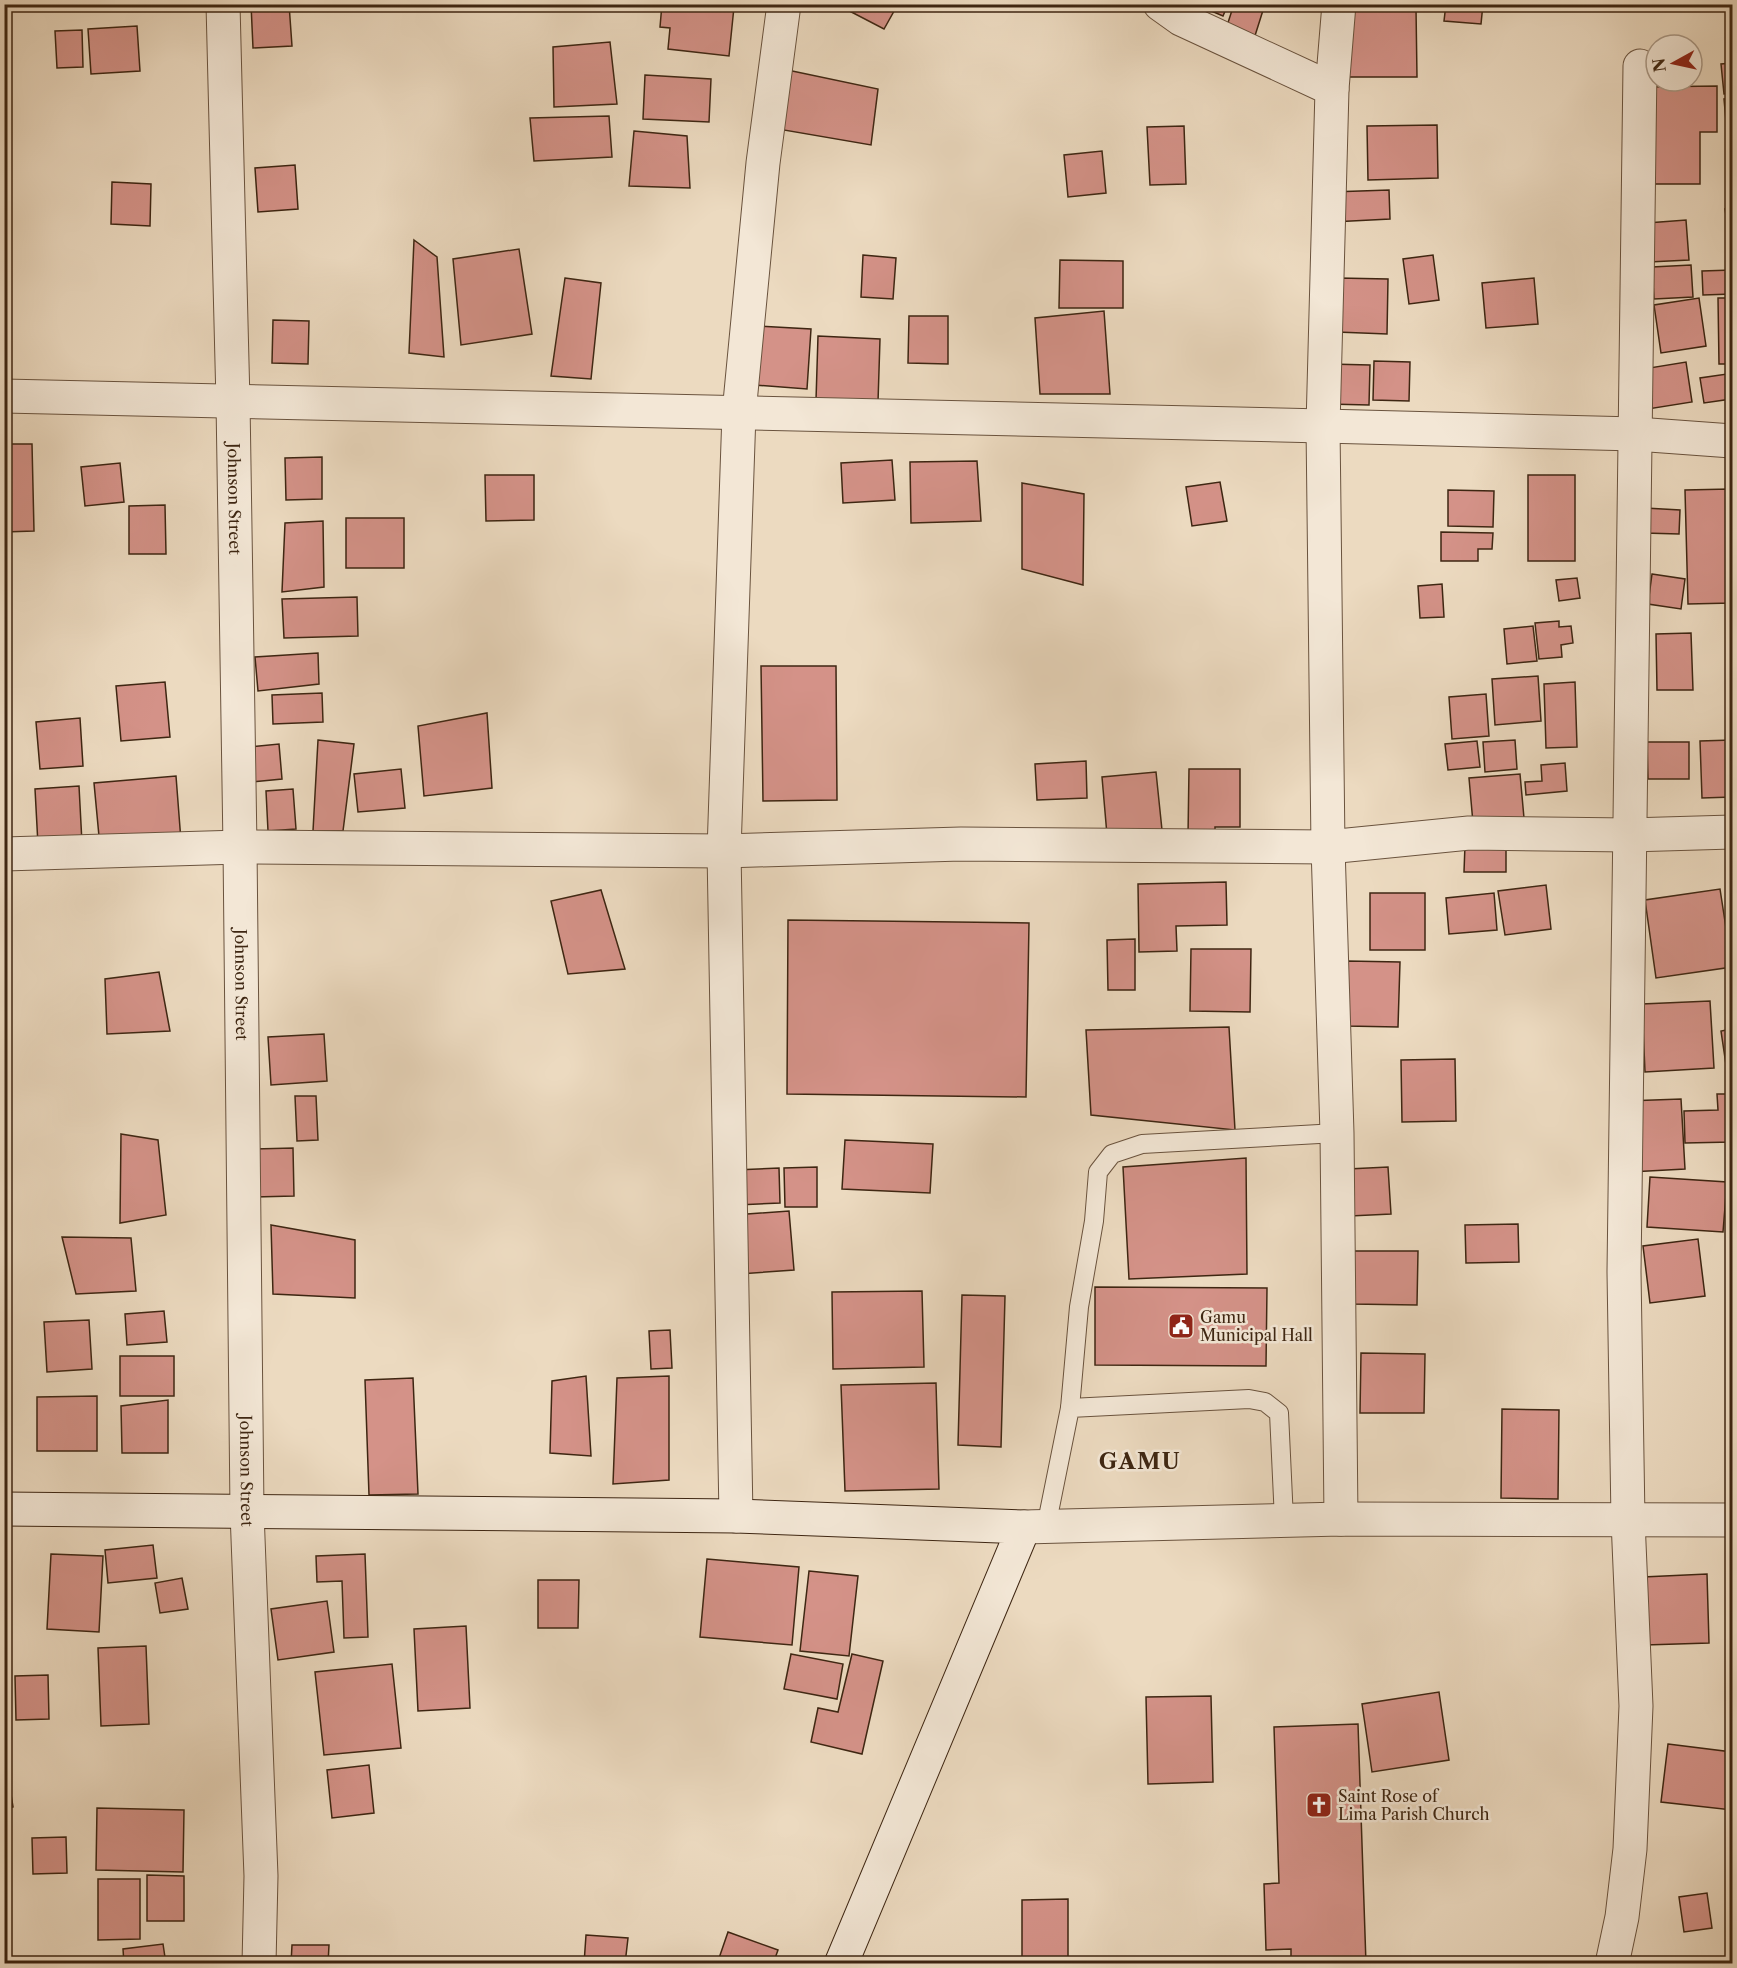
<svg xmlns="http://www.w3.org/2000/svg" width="1737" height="1968" font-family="'Libre Caslon Text',serif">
<rect width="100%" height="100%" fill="#ecdac0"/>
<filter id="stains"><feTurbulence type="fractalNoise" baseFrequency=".00333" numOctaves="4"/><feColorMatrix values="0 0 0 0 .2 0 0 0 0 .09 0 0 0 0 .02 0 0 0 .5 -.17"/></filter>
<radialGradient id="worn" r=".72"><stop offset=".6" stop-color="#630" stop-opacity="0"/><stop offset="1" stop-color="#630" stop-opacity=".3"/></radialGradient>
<g fill="#d49288" stroke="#3e2612" stroke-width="1.5">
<polygon points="251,4 289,4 292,46 253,48"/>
<polygon points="662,4 713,4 734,7 729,56 668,49 670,28 660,27"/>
<polygon points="836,4 898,4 884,29"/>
<polygon points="1195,4 1228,4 1223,16"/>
<polygon points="1234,4 1265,4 1253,42 1225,32"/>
<polygon points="1446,4 1483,4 1481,24 1444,21"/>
<polygon points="1416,8 1417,77 1349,77 1349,9"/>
<polygon points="137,26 140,71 91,74 88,29"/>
<polygon points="82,30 83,67 57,68 55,31"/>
<polygon points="610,42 617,104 554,107 553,47"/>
<polygon points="1732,63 1732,93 1724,94 1721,64"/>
<polygon points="778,68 878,89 871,145 772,128"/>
<polygon points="645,75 711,79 709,122 643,119"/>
<polygon points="1717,86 1717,132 1700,132 1700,184 1644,184 1644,87"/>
<polygon points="1732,98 1732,132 1727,132 1724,99"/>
<polygon points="609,116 612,157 534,161 530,118"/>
<polygon points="1437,125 1438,178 1368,180 1367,126"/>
<polygon points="1184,126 1186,184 1150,185 1147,127"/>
<polygon points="634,131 687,136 690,188 629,186"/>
<polygon points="1102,151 1106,193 1068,197 1064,155"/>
<polygon points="295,165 298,209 258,212 255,168"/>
<polygon points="112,182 151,184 150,226 111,224"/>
<polygon points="1389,190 1390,219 1332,222 1331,192"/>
<polygon points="1732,208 1732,248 1731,248 1725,209"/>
<polygon points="1686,220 1689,260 1649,262 1647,223"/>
<polygon points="414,240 437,257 444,357 409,353"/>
<polygon points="519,249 532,334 461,345 453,259"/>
<polygon points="863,255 896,258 893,299 861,297"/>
<polygon points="1433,255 1439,300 1409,304 1403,259"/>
<polygon points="1060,260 1123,261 1123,308 1059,308"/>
<polygon points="1691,265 1693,297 1654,299 1652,267"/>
<polygon points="1732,270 1732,294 1703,295 1702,271"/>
<polygon points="565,278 601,283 591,379 551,376"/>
<polygon points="1338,278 1388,279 1387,334 1337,332"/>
<polygon points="1534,278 1538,324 1486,328 1482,283"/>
<polygon points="1699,298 1706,346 1661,353 1654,305"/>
<polygon points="1718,298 1732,298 1732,364 1719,364"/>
<polygon points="1104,311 1110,394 1040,394 1035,318"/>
<polygon points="909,316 948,316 948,364 908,363"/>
<polygon points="273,320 309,321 308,364 272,363"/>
<polygon points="758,326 811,329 807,389 754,385"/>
<polygon points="818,336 880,339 878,402 816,400"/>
<polygon points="1374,361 1410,362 1409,401 1373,400"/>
<polygon points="1686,362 1692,402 1648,409 1643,369"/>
<polygon points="1329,364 1370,365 1369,405 1328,404"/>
<polygon points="1727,374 1731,399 1704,403 1700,378"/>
<polygon points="4,444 32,444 34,531 4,532"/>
<polygon points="322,457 322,499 286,500 285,458"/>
<polygon points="892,460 895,500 843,503 841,463"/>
<polygon points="977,461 981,521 911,523 910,462"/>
<polygon points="120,463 124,502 85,506 81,467"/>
<polygon points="485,475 534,475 534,520 486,521"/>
<rect x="1528" y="475" width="47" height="86"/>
<polygon points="1220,482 1227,521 1192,526 1186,487"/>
<polygon points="1022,483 1084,494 1083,585 1022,569"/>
<polygon points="1730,489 1732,603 1688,604 1685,490"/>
<polygon points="1448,490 1494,491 1493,527 1448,526"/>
<polygon points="165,505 166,554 129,554 129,506"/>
<polygon points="1645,508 1680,510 1679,534 1644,533"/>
<rect x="346" y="518" width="58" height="50"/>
<polygon points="323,521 324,587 282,592 285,523"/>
<polygon points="1441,532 1493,533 1492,549 1478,549 1478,561 1441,561"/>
<polygon points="1652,574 1685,579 1681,609 1648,604"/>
<polygon points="1577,578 1580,598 1559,601 1556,580"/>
<polygon points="1442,584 1444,617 1420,618 1418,586"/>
<polygon points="357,597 358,636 284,638 282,599"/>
<polygon points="1559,621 1559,627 1571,626 1573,643 1561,645 1562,657 1539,659 1535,623"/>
<polygon points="1533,626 1537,661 1507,664 1504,629"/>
<polygon points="1691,633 1693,690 1657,690 1656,634"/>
<polygon points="318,653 319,684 258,691 255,657"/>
<polygon points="761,666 836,666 837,800 763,801"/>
<polygon points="1538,676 1541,721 1495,725 1492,679"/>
<polygon points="165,682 170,737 121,741 116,686"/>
<polygon points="1575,682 1577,747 1546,748 1544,684"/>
<polygon points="322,693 323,722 273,724 272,695"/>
<polygon points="1486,694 1489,736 1452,739 1449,697"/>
<polygon points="487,713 492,788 424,796 418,726"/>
<polygon points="80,718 83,766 40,769 36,722"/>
<polygon points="318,740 354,744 343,831 313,831"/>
<polygon points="1515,740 1517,769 1485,772 1483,742"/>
<polygon points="1732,740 1732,797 1702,798 1700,741"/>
<polygon points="1477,741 1480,767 1448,770 1445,744"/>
<polygon points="1647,742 1689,742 1689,779 1648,779"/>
<polygon points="279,744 282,779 251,782 248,747"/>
<polygon points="1086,761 1087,798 1037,800 1035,764"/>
<polygon points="1565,763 1567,791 1526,795 1525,782 1542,781 1541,765"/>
<polygon points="401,769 405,808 358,812 354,774"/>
<polygon points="1189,769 1240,769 1240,827 1215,827 1215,837 1188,836"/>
<polygon points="1156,772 1162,830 1107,835 1102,777"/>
<polygon points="1520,774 1524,818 1473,823 1469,778"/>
<polygon points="176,776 181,841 100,847 94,783"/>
<polygon points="79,786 82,843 38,845 35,789"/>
<polygon points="293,789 296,829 268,831 266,791"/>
<polygon points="1465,845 1506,845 1506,872 1464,872"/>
<polygon points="1226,882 1227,925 1176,926 1177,951 1139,952 1138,884"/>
<polygon points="1546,885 1551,929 1505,935 1498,891"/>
<polygon points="1720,889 1732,967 1656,978 1645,900"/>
<polygon points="601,890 625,969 568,974 551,901"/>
<rect x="1370" y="893" width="55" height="57"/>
<polygon points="1494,893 1497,930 1449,934 1446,898"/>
<polygon points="788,920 1029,923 1026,1097 787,1094"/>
<polygon points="1135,939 1135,990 1108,990 1107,940"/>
<polygon points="1191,949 1251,949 1250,1012 1190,1011"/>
<polygon points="1347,961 1400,962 1398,1027 1346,1026"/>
<polygon points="159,972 170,1031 107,1034 105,979"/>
<polygon points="1710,1001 1714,1068 1645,1072 1642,1004"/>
<polygon points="1229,1027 1235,1130 1091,1115 1086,1030"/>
<polygon points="1732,1029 1732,1084 1729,1085 1721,1031"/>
<polygon points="324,1034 327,1081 271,1085 268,1037"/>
<polygon points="1455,1059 1456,1121 1402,1122 1401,1060"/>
<polygon points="1717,1094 1732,1094 1732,1142 1685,1143 1684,1111 1718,1110"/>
<polygon points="295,1096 316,1096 318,1140 297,1141"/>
<polygon points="1681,1099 1685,1169 1630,1172 1626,1101"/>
<polygon points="121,1134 158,1140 166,1215 120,1223"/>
<polygon points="845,1140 933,1144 930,1193 842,1189"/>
<polygon points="293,1148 294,1196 254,1197 253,1149"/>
<polygon points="1246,1158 1247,1274 1129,1279 1123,1167"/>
<polygon points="817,1167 817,1207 785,1207 784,1168"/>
<polygon points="1388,1167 1391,1214 1350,1216 1348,1169"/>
<polygon points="779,1168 780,1203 737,1205 735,1170"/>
<polygon points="1650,1177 1727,1182 1723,1232 1647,1227"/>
<polygon points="789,1211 794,1270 739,1274 734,1215"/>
<polygon points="1518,1224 1519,1262 1466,1263 1465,1225"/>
<polygon points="271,1225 355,1240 355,1298 273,1294"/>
<polygon points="62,1237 131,1238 136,1291 76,1294"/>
<polygon points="1698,1239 1705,1296 1650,1303 1643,1246"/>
<polygon points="1351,1251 1418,1251 1417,1305 1351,1304"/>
<polygon points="1095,1287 1267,1288 1266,1366 1095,1365"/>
<polygon points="922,1291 924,1367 833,1369 832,1292"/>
<polygon points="962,1295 1005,1296 1001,1447 958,1445"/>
<polygon points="164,1311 167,1342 127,1345 125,1314"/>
<polygon points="89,1320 92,1369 47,1372 44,1322"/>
<polygon points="670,1330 672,1368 651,1369 649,1331"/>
<polygon points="1361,1353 1425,1354 1424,1413 1360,1413"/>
<rect x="120" y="1356" width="54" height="40"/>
<polygon points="586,1376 591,1456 550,1453 552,1381"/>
<polygon points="669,1376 669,1480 613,1484 617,1378"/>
<polygon points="413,1378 418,1494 369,1495 365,1380"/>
<polygon points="936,1383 939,1489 845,1491 841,1385"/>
<polygon points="97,1396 97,1451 37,1451 37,1397"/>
<polygon points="168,1400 168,1453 122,1453 121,1406"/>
<polygon points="1502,1409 1559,1410 1558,1499 1501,1498"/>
<polygon points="153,1545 157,1578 108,1583 105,1550"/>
<polygon points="51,1554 103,1556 99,1632 47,1629"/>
<polygon points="365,1554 368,1637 344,1638 342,1581 317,1582 316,1556"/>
<polygon points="707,1559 799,1567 792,1645 700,1637"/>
<polygon points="809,1571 858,1576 849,1656 800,1651"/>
<polygon points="1707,1574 1709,1643 1645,1645 1643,1577"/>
<polygon points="182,1578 188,1609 160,1613 155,1583"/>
<polygon points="538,1580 579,1580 578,1628 538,1628"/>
<polygon points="327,1601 334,1652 278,1660 271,1609"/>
<polygon points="466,1626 470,1708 418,1711 414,1629"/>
<polygon points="146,1646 149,1724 101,1726 98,1648"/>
<polygon points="791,1654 843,1664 837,1699 784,1689"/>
<polygon points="852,1654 883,1661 862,1754 811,1742 818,1708 838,1712"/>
<polygon points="392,1664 401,1748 324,1755 315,1672"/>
<polygon points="48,1675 49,1719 16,1720 15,1676"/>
<polygon points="1439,1692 1449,1760 1372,1772 1362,1704"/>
<polygon points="1211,1696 1213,1782 1148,1784 1146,1697"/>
<polygon points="1358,1724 1366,1964 1291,1964 1291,1949 1266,1950 1264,1884 1279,1883 1274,1727"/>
<polygon points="1668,1744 1732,1752 1732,1810 1661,1802"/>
<polygon points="369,1765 374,1813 332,1818 327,1770"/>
<polygon points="9,1782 13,1807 4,1809 4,1783"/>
<polygon points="97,1808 184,1810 183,1872 96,1870"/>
<polygon points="66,1837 67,1873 33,1874 32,1838"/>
<polygon points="147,1875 184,1876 184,1921 147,1921"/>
<polygon points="98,1879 140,1879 140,1939 98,1940"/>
<polygon points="1707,1893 1712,1928 1684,1932 1679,1897"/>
<polygon points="1068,1899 1068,1960 1022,1960 1022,1900"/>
<polygon points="4,1914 8,1964 4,1964"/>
<polygon points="728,1932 778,1950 773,1964 717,1964"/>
<polygon points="586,1935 628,1938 625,1964 584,1964"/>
<polygon points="163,1944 166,1964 124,1964 123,1949"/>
<polygon points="292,1945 329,1945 328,1964 291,1964"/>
<rect x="92" y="1958" width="16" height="6"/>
</g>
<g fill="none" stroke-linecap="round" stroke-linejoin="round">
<g stroke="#6a533e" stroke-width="20">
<g id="lane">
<polyline points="1070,1408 1079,1307 1094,1221 1098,1172 1112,1154 1142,1144 1337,1133"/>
<polyline points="1046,1527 1070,1408 1249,1399 1265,1402 1279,1413 1284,1520"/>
</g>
</g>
<g stroke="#6a533e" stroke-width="35">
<g id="street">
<path id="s1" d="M223,4L233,402L240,847L247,1512L261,1876L259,1964"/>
<polyline points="1160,4 1181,19 1332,89 1323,426 1328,847 1337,1133 1341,1519"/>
<polyline points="1332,89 1339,4"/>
<polyline points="4,396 1323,426 1636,434 1732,441"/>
<polyline points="4,854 240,847 724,851 961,844 1328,847 1469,833 1629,835 1732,832"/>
<polyline points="736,1516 724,851 739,413 763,163 784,4"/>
<polyline points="1024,1527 1341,1519 1732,1520"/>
<polyline points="1612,1964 1622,1917 1630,1849 1636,1706 1628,1520 1624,1272 1640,66"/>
</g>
</g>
<g stroke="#3e2612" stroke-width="35">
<polyline id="secondary" points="4,1509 736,1516 1024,1527 841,1964"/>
</g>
<use href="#lane" stroke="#f3e7d6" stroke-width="18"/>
<use href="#street" stroke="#f3e7d6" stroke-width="33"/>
<use href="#secondary" stroke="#f3e7d6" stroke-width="33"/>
</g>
<defs>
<g id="civic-square" transform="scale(1.35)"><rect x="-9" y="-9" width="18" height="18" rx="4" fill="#8f2418" stroke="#f3e7d6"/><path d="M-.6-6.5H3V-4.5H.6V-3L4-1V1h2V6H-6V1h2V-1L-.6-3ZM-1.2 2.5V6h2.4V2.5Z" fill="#fff"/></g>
<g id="church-square" transform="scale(1.35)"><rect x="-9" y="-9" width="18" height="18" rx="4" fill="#8f2418" stroke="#f3e7d6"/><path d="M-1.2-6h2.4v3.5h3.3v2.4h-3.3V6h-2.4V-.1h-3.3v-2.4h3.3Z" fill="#fff"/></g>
</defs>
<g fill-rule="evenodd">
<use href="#civic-square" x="1181" y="1326"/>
<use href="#church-square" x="1319" y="1805"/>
</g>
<g text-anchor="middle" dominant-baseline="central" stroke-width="5" stroke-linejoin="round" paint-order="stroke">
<g font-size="16" fill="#3e2612" stroke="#f3e7d6">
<text stroke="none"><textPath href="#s1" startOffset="495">Johnson Street</textPath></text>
<text stroke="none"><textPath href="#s1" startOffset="981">Johnson Street</textPath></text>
<text stroke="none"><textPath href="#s1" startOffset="1467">Johnson Street</textPath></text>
</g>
<g font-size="16" fill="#3e2612" stroke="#f3e7d6" text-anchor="start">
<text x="1200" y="1317">Gamu<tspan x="1200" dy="18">Municipal Hall</tspan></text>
<text x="1338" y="1796">Saint Rose of<tspan x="1338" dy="18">Lima Parish Church</tspan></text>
</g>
<g font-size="22" font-weight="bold" letter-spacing="1.5" fill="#3e2612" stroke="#f3e7d6">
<text x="1140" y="1461">GAMU</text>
</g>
</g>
<rect width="1737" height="1968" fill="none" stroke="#ecdac0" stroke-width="24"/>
<rect x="6" y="6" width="1725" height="1956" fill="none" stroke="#3e2612" stroke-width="3"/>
<rect x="12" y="12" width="1713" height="1944" fill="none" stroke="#3e2612" stroke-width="1.5"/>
<g transform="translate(1674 63) rotate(262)"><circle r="28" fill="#f3e7d6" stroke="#ab9a88" stroke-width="1.5"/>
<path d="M0-4.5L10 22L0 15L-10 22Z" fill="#8f2418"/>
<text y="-9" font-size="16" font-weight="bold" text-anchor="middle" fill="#3e2612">N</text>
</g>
<rect width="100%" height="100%" filter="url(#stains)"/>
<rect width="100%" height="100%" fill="url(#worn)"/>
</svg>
